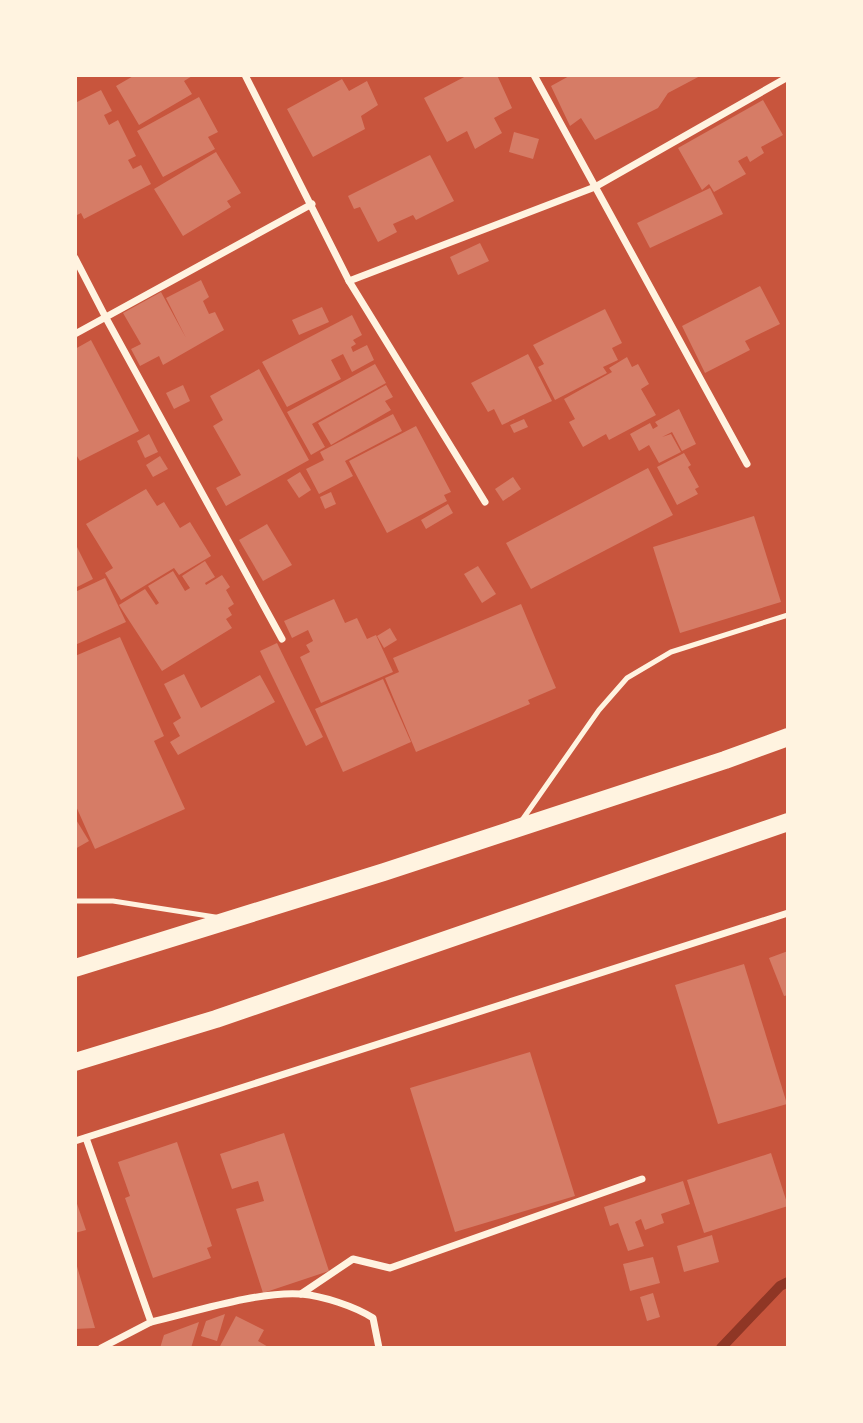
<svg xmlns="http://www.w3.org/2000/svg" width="863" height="1423" font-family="'Source Sans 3',sans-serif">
<rect width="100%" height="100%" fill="#c8553d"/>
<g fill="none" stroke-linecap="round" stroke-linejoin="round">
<polyline stroke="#8f3625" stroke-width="10" points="721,1348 780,1286 788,1282"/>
</g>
<g fill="#d67c66">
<polygon points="135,75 194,75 184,81 192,94 139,125 116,86"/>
<polygon points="468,75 497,75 512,108 494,118 502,133 475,149 467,131 447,142 424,98"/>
<polygon points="571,75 702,75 668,93 658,108 595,140 581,118 570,126 551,86"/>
<polygon points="342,79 349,91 367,81 378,105 361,116 365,129 313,157 287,109"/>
<polygon points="101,90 112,111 104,115 109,125 118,120 136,156 128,160 133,169 141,165 151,184 84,219 81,213 75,216 75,103"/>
<polygon points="199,97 218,132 208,137 215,149 163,177 137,131"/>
<polygon points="763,100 783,135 761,147 764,153 750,162 747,156 738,161 746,174 714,192 709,184 702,190 678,148"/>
<polygon points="514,132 539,139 533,159 509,152"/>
<polygon points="216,152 241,193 227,201 231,207 183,236 154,189"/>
<polygon points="430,155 454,201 416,220 413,215 393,224 397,232 378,242 360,207 354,209 348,196"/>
<polygon points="710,188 723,214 650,248 637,223"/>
<polygon points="480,243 489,261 458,275 450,257"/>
<polygon points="201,280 209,297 203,301 209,314 215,312 224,330 163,365 159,356 140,366 131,349 141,344 123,313 161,292 186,338 166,298"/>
<polygon points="760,286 780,324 745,341 750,350 705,373 682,326"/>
<polygon points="322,307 329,322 299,335 292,320"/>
<polygon points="605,309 622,343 612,348 618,360 603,367 607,373 555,400 538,367 544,364 533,345"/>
<polygon points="352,315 362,335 353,340 356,344 351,347 353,352 367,345 374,360 352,372 343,354 331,360 341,379 287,407 262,362"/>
<polygon points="91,340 139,431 80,461 75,453 75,349"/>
<polygon points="528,354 552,401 502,425 494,409 488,412 471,383"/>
<polygon points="627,357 632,367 638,364 649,384 641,389 656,415 609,440 606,434 583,447 569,422 575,419 564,399 612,372 609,368"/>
<polygon points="375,364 386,383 312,424 325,447 311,455 287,412"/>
<polygon points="259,369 309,460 226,506 216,488 241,475 213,426 223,420 210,396"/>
<polygon points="183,385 190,401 174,409 166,393"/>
<polygon points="386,385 393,397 385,401 391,410 331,445 318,423"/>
<polygon points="679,409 696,444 682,451 672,432 662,437 671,434 681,452 659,463 649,445 639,451 630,434 650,423 653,429 658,426 655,422"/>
<polygon points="393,414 402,431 345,461 353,476 319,494 306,469 324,460 320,452"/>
<polygon points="524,419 528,427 514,433 510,425"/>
<polygon points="416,426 451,492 444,495 447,501 387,533 349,461"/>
<polygon points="149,434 158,452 145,458 137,441"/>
<polygon points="684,453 691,465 688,467 699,487 695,489 698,494 677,505 657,467"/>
<polygon points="160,456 168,469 153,477 146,465"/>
<polygon points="648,468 673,515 531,589 506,543"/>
<polygon points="300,472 311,490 299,498 287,480"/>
<polygon points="513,477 521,489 503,501 495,489"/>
<polygon points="146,489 157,506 164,502 180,528 190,522 211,556 179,575 174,568 121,600 105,573 113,568 86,524"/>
<polygon points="331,492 336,504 325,509 320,497"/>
<polygon points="448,504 453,513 426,529 421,520"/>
<polygon points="754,516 781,602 680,633 653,547"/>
<polygon points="267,524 292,565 263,581 239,540"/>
<polygon points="75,543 93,579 75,588"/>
<polygon points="205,561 215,577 205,583 206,585 222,575 230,587 226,590 234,604 228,608 232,615 226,619 232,628 162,671 119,605 145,589 156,605 159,603 148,586 173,571 185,591 190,588 182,576"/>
<polygon points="478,566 496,594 482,603 464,574"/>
<polygon points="105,578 126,622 75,645 75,592"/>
<polygon points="334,599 345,623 357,618 367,639 376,635 393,672 321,703 300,657 310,652 306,645 313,641 308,630 292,638 284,621"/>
<polygon points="521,604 556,688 528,700 530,704 416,752 385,678 399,672 393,658"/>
<polygon points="390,628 397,640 384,648 377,636"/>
<polygon points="120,637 164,736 154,741 185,809 95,849 75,804 75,656"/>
<polygon points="277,643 323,737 306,746 260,651"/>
<polygon points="184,674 201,708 260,675 275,702 178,755 170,742 180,736 173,723 181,718 164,684"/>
<polygon points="383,679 411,742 343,772 315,709"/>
<polygon points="75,818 89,841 75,849"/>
<polygon points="788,951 788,995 784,996 769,958"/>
<polygon points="744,964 787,1104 718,1124 675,985"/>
<polygon points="530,1052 575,1196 455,1232 410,1088"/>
<polygon points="284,1133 329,1271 263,1293 236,1209 264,1201 258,1181 232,1189 220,1154"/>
<polygon points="177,1142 212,1246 207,1248 211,1258 153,1278 125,1198 130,1196 118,1162"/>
<polygon points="771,1153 788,1206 704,1233 687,1180"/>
<polygon points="683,1181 690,1204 661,1214 664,1223 645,1230 641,1219 635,1222 644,1246 628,1251 618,1223 610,1226 604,1207"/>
<polygon points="75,1198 86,1230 75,1233"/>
<polygon points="712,1235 719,1262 684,1272 677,1246"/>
<polygon points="653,1257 660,1283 630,1291 623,1264"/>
<polygon points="75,1263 76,1263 95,1328 75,1329"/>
<polygon points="653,1293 660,1317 647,1321 640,1297"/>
<polygon points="225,1314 217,1341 201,1336 206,1321"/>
<polygon points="236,1316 264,1330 258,1341 270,1348 219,1348"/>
<polygon points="199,1322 191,1348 160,1348 164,1335"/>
</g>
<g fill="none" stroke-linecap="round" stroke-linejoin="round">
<g stroke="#fff3e0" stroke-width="5">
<polyline points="520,823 599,710 627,678 671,652 788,615"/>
<polyline points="75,901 113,901 215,917"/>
</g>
<g stroke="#fff3e0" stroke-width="7">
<polyline points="245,75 349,281 485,502"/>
<polyline points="534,75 747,464"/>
<polyline points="75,258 106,318 282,639"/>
<polyline points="349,281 595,187 788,77"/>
<polyline points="75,334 312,204"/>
<polyline points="86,1138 151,1322 101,1348"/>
<polyline points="75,1141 788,913"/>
<polyline points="301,1294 353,1259 390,1268 642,1179"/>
<path d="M151,1322C194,1312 258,1291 301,1294C323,1296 354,1306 373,1318L379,1348"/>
</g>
<g stroke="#fff3e0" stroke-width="18">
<polyline points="75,968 384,872 725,760 788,737"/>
<polyline points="75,1062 216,1019 788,822"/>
</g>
</g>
<rect width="863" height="1423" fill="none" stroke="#fff3e0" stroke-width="154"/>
</svg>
